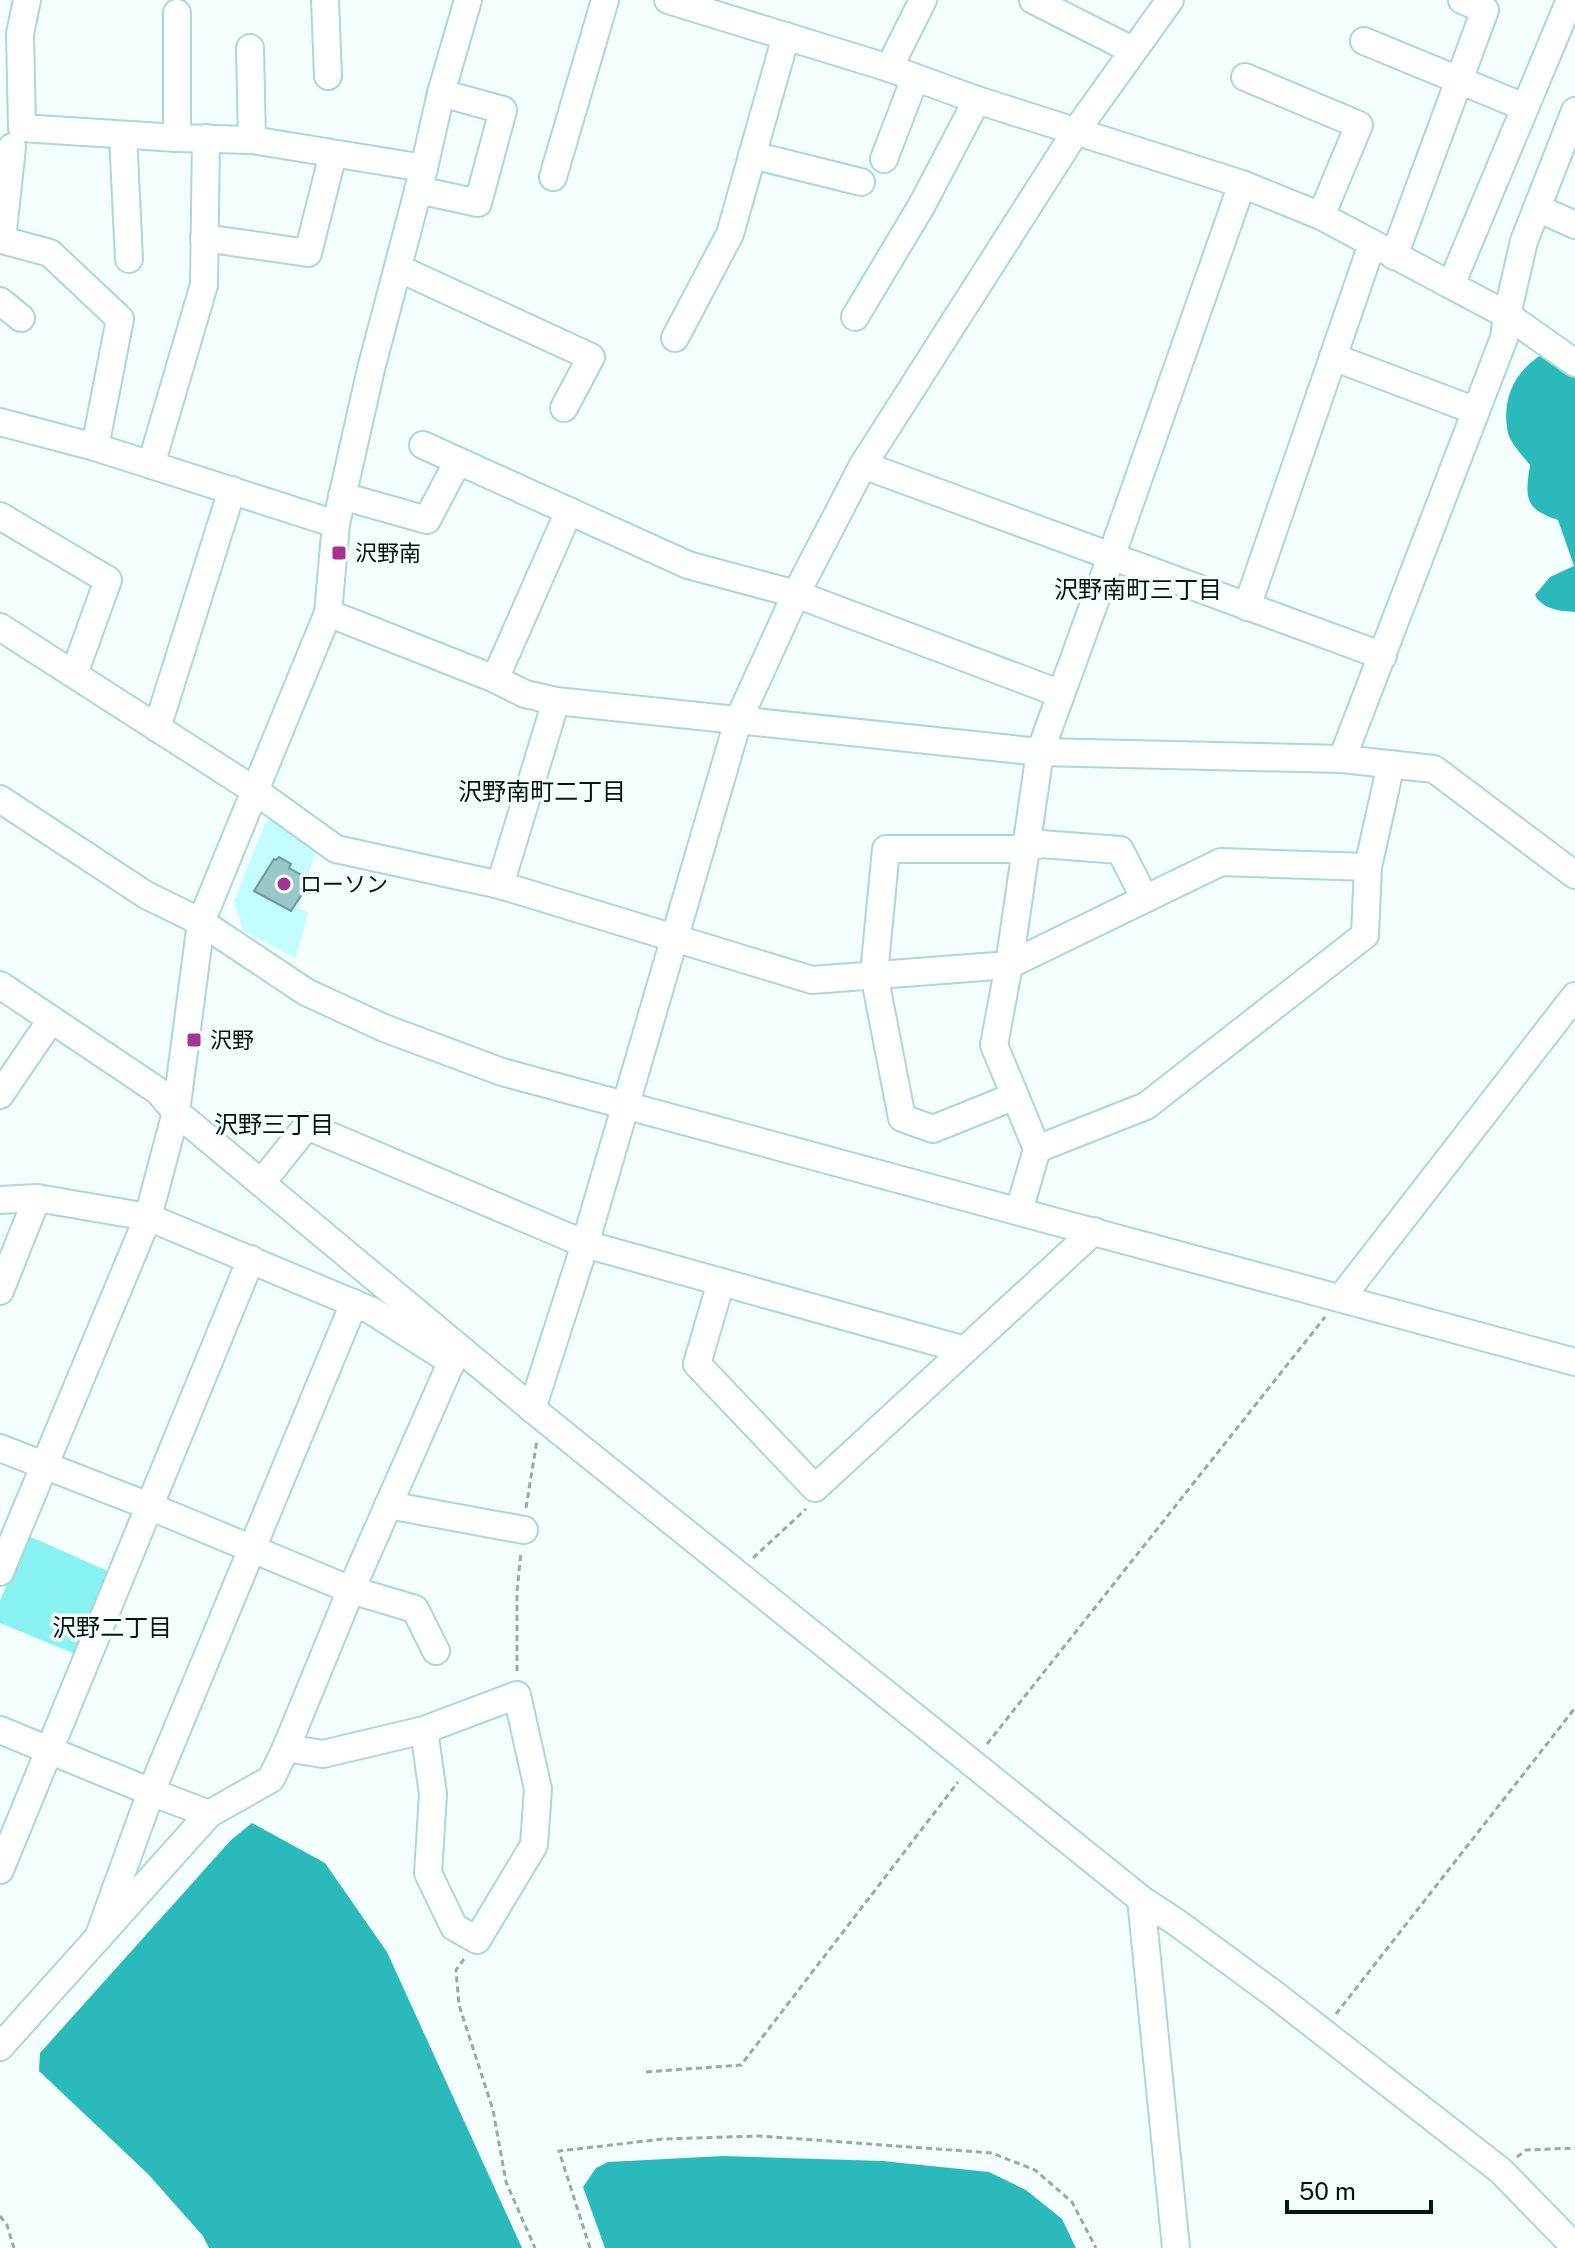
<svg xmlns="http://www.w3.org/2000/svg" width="1575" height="2248" font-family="'Public Sans','Noto Sans JP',sans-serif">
<rect width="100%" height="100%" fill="#f5fefe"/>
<polygon fill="#c3fdfd" points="275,817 316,848 299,908 308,913 296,958 243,931 234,901 265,823"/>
<polygon fill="#88f1f2" points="27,1535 112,1573 80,1656 0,1623 0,1601"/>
<g fill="#2bbabc">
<path d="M1541,355L1575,377V612C1561,611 1543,610 1535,595L1550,577L1574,566L1558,520C1524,509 1525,497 1530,465C1523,456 1511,444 1508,433C1501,401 1514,372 1541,355Z"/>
<polygon points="252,1823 325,1863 387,1952 522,2248 209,2248 203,2236 148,2174 39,2071 40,2053 231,1840"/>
<polygon points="723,2156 883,2161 989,2172 1026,2190 1062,2219 1076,2248 605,2248 583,2187 596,2168 608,2162"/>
</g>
<polygon fill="#99c8c8" stroke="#6c9999" stroke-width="2" points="279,857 291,864 289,868 305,877 304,891 291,911 254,891 274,859 276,860"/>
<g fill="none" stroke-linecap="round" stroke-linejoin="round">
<g stroke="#a9d8d8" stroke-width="30">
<g id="minor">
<polyline points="27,0 20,34 22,128 177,138 252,140 424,168"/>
<polyline points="325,0 328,76"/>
<polyline points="668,0 889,68 977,100 1242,184 1321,216 1507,315 1575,363"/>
<polyline points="1033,0 1132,50"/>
<polyline points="1364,41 1524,107"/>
<polyline points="250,48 252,140"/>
<polyline points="889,68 923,0"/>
<polyline points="1245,77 1359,125 1321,216"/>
<polyline points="123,135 129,259"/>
<polyline points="177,138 177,13"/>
<polyline points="12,147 2,240 50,253 120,319 95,447 336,524"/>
<polyline points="752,155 861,182"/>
<polyline points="884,159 915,78"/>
<polyline points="553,177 605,0"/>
<polyline points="418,190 478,203 503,110 441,93"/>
<polyline points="1537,208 1575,225"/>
<polyline points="204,238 308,253 333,154"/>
<polyline points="1394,256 1485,10 1462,0"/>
<polyline points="398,268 591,357 564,408"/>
<polyline points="1451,285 1570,0"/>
<polyline points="0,301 21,318"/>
<polyline points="855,317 922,205 977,100"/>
<polyline points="675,338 730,234 786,36"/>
<polyline points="1333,357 1476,411"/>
<polyline points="0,422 95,447"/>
<polyline points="423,445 688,565 796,594 1061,694"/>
<polyline points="151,465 204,285 206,138"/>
<polyline points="863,465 1383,656"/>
<polyline points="342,496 427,520 458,461"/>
<polyline points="0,516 108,580 74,674"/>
<polyline points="1247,607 1372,244"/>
<polyline points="328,613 495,679 525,694 556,701 1040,752 1342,759 1434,769 1575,875"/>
<polyline points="0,627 254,790 336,849 500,885 812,980 1009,965 1040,752 1111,557 1242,184"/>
<polyline points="495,679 569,511"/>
<polyline points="157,728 232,490"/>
<polyline points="1342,759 1504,338 1507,315 1524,241 1575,111"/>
<polyline points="0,799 146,895 201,922 306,992 384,1028 502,1072 1575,1362"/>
<polyline points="500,885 556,701"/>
<polyline points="0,985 158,1091 176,1112 541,1416 1141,1899 1176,1922 1274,1994 1501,2171 1575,2247"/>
<polyline points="0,1095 51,1020"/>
<polyline points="1015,1096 933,1129 902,1118 874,974 886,849 1025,849 1041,844 1120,850 1145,899"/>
<polyline points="1037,1149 1146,1106 1365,935 1368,867 1391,764"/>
<polyline points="261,1183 307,1126 585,1244 965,1350"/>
<polyline points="0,1200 37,1198 148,1217 372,1311 452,1362"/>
<polyline points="1019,1211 1037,1149 994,1045 1009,965 1221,862 1368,867"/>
<polyline points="721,1282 697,1364 815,1488 1094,1231"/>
<polyline points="0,1291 37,1198"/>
<polyline points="1341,1298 1575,996"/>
<polyline points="532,1409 585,1244 738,721 796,594 863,465 1076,131 1170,0"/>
<polyline points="0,1448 149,1506 351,1590 415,1609 436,1651"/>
<polyline points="388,1505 524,1530"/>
<polyline points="0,1572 148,1217 176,1112 201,922 328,613 336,524 371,369 424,168 441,93 468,0"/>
<polyline points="0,1730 151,1792 209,1814 271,1779 286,1748 351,1590 458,1347"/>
<polyline points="286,1748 323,1754 424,1730 517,1695 538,1789 534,1845 477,1940 454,1927 428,1873 433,1794 424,1730"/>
<polyline points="0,1870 251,1259"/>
<polyline points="1141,1899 1176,2248"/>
<polyline points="98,1938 151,1792 354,1303"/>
<polyline points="0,2047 209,1814"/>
</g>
</g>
<g stroke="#9ca8a8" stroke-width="3" stroke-dasharray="6 4" stroke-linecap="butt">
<polyline points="526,1508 537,1440"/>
<polyline points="753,1558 806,1509"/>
<polyline points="517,1671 517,1592 521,1551"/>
<polyline points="987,1744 1325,1317"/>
<polyline points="464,1959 456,1970 459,2005 493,2110 506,2182 535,2248"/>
<polyline points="1336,2014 1575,1708"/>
<polyline points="646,2072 741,2065 958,1782"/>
<polyline points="1517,2157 1526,2150 1575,2148"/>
<polyline points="0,2216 7,2225 14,2248"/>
<polyline points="590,2248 559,2151 663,2139 760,2136 992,2153 1035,2170 1072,2202 1096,2248"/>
</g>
<use href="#minor" stroke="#fff" stroke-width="26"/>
</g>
<g fill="#a5338f" stroke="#f5fefe" stroke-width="3">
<rect x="331" y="545" width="16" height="16" rx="4"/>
<circle cx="284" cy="884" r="8"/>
<rect x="186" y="1032" width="16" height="16" rx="4"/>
</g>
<g text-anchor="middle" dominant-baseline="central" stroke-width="7" stroke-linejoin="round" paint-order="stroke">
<g font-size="22" fill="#021313" stroke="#f5fefe" text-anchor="start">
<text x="355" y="553">沢野南</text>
<text x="300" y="884">ローソン</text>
<text x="210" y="1040">沢野</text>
</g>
<g font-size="24" fill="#021313" stroke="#f5fefe">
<text x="1138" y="589">沢野南町三丁目</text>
<text x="542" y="791">沢野南町二丁目</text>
<text x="274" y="1124">沢野三丁目</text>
<text x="112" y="1627">沢野二丁目</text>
</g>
</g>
<path d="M1287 2200v12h144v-12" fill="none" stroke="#021313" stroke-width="4"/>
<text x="1299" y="2200" font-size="24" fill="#021313" stroke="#f5fefe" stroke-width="6" paint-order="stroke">50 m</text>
</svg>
